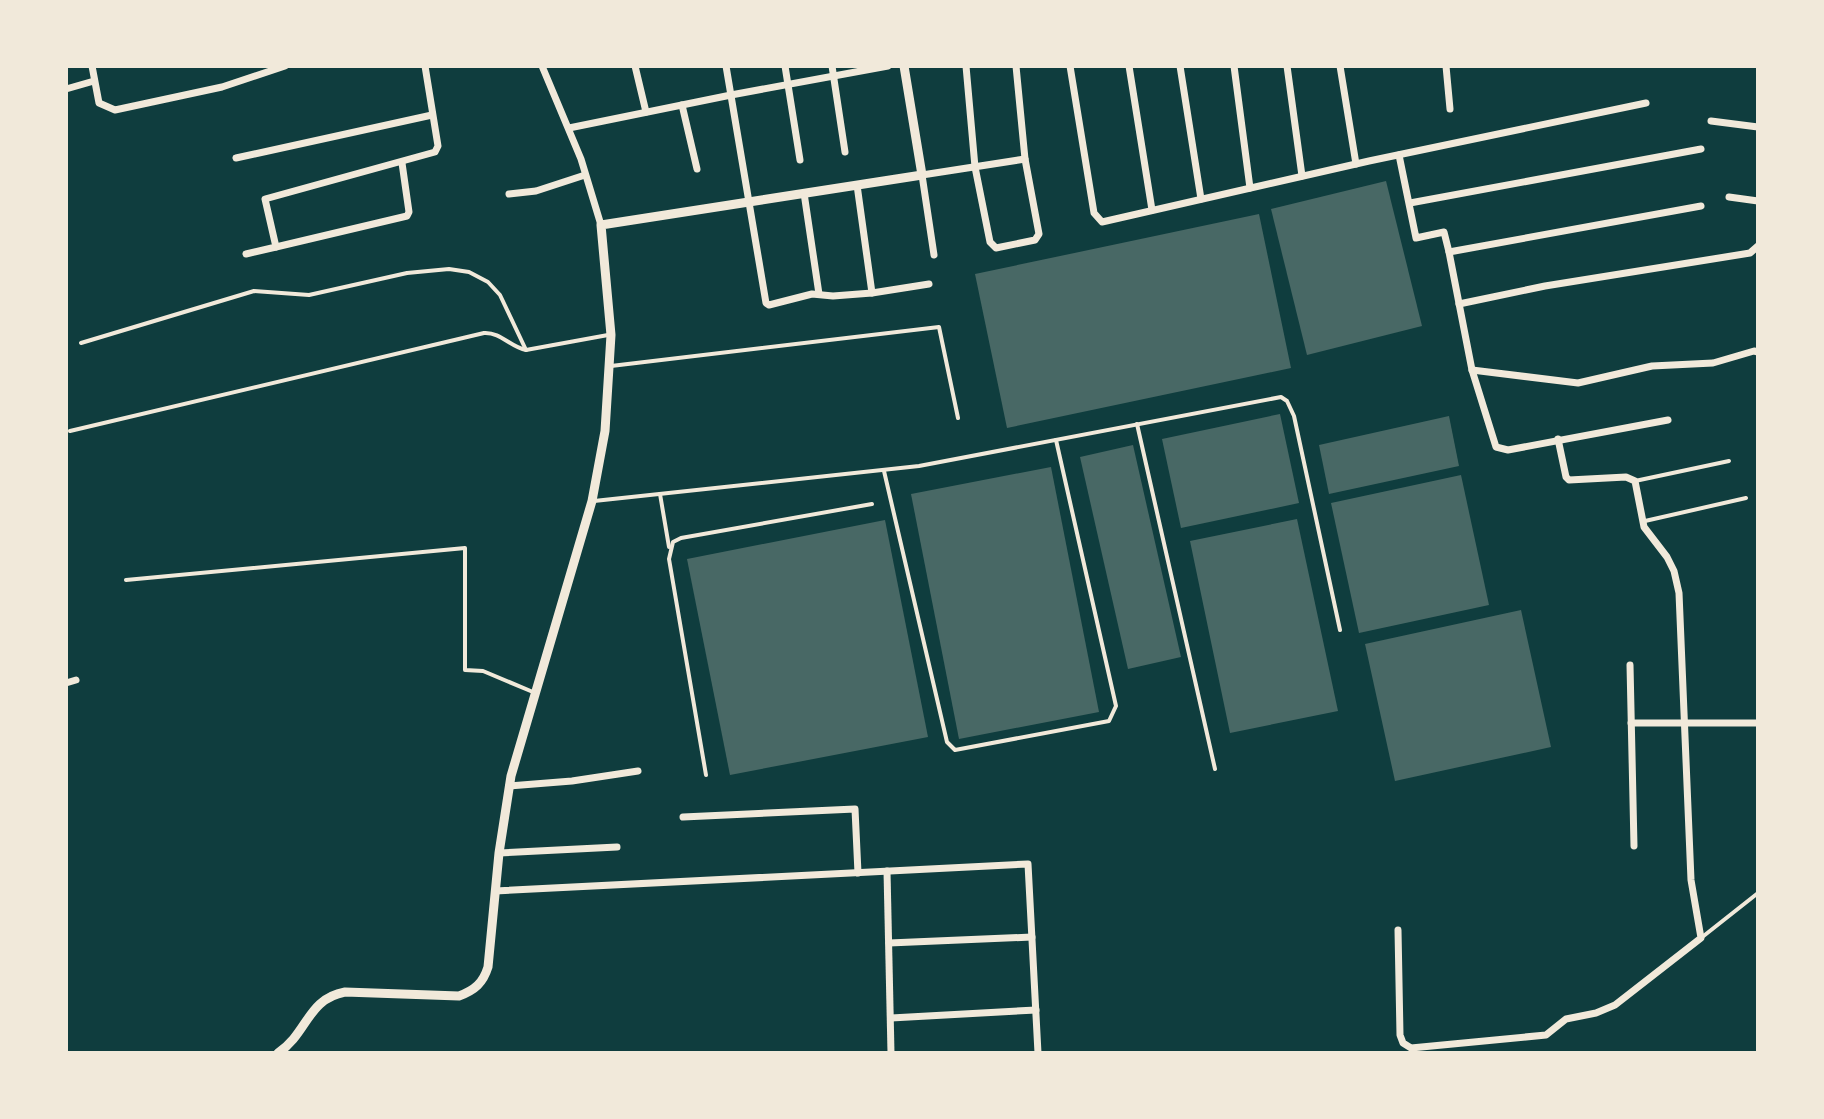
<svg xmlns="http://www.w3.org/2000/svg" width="1824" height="1119" font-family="'Fira Sans Condensed',sans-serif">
<rect width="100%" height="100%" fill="#0f3d3e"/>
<g fill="#486865">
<polygon points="1386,181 1422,326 1307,355 1271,209"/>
<polygon points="1259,214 1291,368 1007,428 975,274"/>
<polygon points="1280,414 1299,503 1181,528 1162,439"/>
<polygon points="1449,416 1459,466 1329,494 1319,445"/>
<polygon points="1133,445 1181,657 1128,669 1080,457"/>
<polygon points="1051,467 1099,712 959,739 911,494"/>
<polygon points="1461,475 1489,605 1359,633 1331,503"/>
<polygon points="1297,519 1338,711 1230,733 1190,541"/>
<polygon points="885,520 928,737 730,775 687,559"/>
<polygon points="1521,610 1551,747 1395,781 1365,644"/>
</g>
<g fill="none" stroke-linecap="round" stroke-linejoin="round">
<g stroke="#f1e9da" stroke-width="4">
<polyline points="81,343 254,291 309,295 407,273 449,269 469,272 488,282 500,295 526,350"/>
<polyline points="611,366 939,327 958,418"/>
<polyline points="1137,424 1215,769"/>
<path d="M70,431L484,333C501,332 510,347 526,350L608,335"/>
<polyline points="884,471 947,742 955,750 1109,721 1116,706 1056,440"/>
<polyline points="1635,481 1729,461"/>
<polyline points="660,494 669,547"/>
<polyline points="594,501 919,466 1281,397 1287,401 1294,416 1340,630"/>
<polyline points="1645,521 1746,498"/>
<polyline points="126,580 465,548 465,670 483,671 533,692"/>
<polyline points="706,775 669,559 673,542 681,538 872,504"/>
<polyline points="1701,938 1758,893"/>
</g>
<g stroke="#f1e9da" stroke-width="7">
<polyline points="92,66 99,103 115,110 222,87 285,66"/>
<polyline points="542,66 581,159 601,225"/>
<polyline points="635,66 646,112"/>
<polyline points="726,66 766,303 769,305 812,294 833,296 872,293 929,284"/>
<polyline points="785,66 800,160"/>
<polyline points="832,66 845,152"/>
<polyline points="966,66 975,167 990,242 996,248 1035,240 1039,234 1025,159 1016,66"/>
<polyline points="1070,66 1094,213 1102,222 1369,161 1646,103"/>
<polyline points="1129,66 1152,210"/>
<polyline points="1180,66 1201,199"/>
<polyline points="1234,66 1250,188"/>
<polyline points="1287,66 1302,176"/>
<polyline points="1340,66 1356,164"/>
<polyline points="1446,66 1450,109"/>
<polyline points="66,89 94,81"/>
<polyline points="682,105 697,169"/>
<polyline points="1711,121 1758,127"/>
<polyline points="569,128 731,95 888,66"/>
<polyline points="1399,155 1416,238 1444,232 1449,252"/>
<polyline points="236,158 432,115"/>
<polyline points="857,185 872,293"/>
<polyline points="804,193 819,294"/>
<polyline points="509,194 536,191 585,175"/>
<polyline points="1729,197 1758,201"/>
<polyline points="1410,203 1701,149"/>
<polyline points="276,247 407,216 409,212 402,163"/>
<polyline points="246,254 276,247 265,199 435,152 438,146 425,66"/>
<polyline points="934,255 922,175 1025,159"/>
<polyline points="1459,304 1545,286 1750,253 1758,246"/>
<polyline points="1472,370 1578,383 1652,366 1713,363 1754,351 1758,352"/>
<polyline points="1668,420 1508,450 1496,447 1472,370 1449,252 1701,206"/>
<polyline points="1630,665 1634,846"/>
<polyline points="66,683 76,680"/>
<polyline points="1631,723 1758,723"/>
<polyline points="509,786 572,781 638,771"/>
<polyline points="683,817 855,809 858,873"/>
<polyline points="499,853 617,847"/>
<polyline points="887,871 891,1053"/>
<polyline points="495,891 1028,864 1038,1053"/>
<polyline points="1398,930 1400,1035 1403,1043 1411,1048 1546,1035 1566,1019 1596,1013 1615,1005 1701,938 1691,880 1679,593 1674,571 1667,557 1644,527 1635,481 1626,477 1569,480 1566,477 1558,439"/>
<polyline points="889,943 1032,937"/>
<polyline points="891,1018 1036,1010"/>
</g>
<path stroke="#f1e9da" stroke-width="9" d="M278,1053C308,1033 307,999 345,992L459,996C475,990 483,983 488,967L499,853L511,776L592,501L605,431L611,335L601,225L922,175L904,66"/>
</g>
<rect width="1824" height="1119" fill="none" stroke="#f1e9da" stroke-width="136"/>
</svg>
